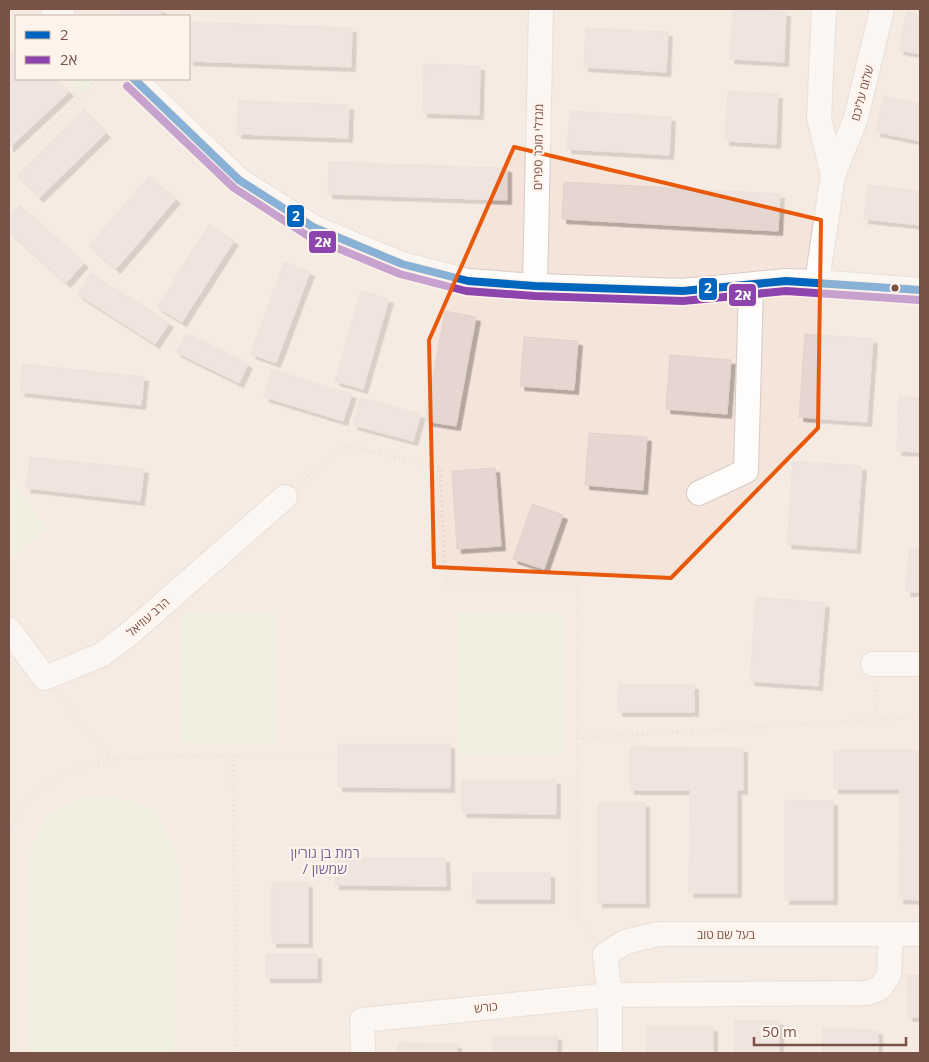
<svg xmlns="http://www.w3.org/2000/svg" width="929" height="1062" font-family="'Open Sans','Noto Sans Hebrew',sans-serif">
<defs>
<filter id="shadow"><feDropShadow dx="4.5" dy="4.5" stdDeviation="0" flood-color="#0004"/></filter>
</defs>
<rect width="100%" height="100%" fill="#f8f0ea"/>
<path fill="#f4e4d9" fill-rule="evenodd" d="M9,9H920V1053H9ZM16,16H189V79H16Z"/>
<g fill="#e8eed3">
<polygon points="22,14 27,16 16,16 16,40 9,47 9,17"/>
<polygon points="65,79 95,79 96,80 81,96"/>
<polygon points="9,477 48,530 9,559"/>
<polygon points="182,611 276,613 274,744 180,742"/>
<polygon points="458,613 565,614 565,754 458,754"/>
<polygon points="106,797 131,800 158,815 173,844 179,872 174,1053 27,1053 27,881 30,853 37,831 52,811 78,798"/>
</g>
<g fill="#e5d6d1" stroke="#e1d2cc" filter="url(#shadow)">
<polygon points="120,9 162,9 161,16 120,16"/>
<polygon points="733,9 786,12 784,62 730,59"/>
<polygon points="907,12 920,15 920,54 899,50"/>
<polygon points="189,22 352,28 351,67 189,61"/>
<polygon points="586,28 668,32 666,72 584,67"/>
<polygon points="16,50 16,79 56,79 69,92 9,148 9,57"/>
<polygon points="424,64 480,66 479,115 423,113"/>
<polygon points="728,91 778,94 776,144 725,141"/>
<polygon points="884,96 920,104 920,141 876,132"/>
<polygon points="239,101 349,105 348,138 237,134"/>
<polygon points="84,110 106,133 39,198 17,175"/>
<polygon points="570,111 671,117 669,155 567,149"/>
<polygon points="329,162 507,168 507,200 328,194"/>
<polygon points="149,176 176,199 116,269 89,246"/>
<polygon points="564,182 780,194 778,231 562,219"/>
<polygon points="868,185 920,191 920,225 864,219"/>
<polygon points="20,205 84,263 66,283 9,232 9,217"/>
<polygon points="209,225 234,241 182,322 157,307"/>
<polygon points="284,262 310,272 276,363 251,354"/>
<polygon points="91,273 169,323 155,344 77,294"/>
<polygon points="361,291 389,299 363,389 335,381"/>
<polygon points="445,311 476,317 456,426 425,421"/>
<polygon points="186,333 248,364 239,383 176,352"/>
<polygon points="805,334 873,339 867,422 799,417"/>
<polygon points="524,337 578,341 574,390 520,386"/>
<polygon points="670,355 731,360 727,414 666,409"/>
<polygon points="23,364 144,377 141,405 20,392"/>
<polygon points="272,370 352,394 343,421 264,397"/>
<polygon points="899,397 920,398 920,452 897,451"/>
<polygon points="360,398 421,414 413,441 353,425"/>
<polygon points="589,433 647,437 643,490 585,485"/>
<polygon points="30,457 144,469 140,501 26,488"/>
<polygon points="793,461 862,466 856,549 787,544"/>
<polygon points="495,468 501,546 457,549 452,471"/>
<polygon points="532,504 563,515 544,569 513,559"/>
<polygon points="909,548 920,548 920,592 906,592"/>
<polygon points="756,597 825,603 818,686 750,681"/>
<polygon points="619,685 694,685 694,712 618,712"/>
<polygon points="338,744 450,744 450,788 338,787"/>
<polygon points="630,747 743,748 743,790 737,790 737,893 689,893 690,790 630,790"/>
<polygon points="834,750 920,750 920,900 899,899 900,789 834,789"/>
<polygon points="462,780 556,780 556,814 462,813"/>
<polygon points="785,800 833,801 833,900 785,900"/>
<rect x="598" y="803" width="47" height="100"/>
<polygon points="335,858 445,858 446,886 335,885"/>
<polygon points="473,873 550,873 550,899 472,899"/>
<rect x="272" y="883" width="36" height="60"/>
<rect x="266" y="954" width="51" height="24"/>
<polygon points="907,975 920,976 920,1017 908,1017"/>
<rect x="735" y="1021" width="44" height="32"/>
<rect x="647" y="1027" width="66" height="26"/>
<polygon points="823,1029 878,1030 878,1053 823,1053"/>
<rect x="493" y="1036" width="64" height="17"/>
<polygon points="398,1043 457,1044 457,1053 398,1053"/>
</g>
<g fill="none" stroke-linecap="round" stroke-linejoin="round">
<g stroke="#d6cbc6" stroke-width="26">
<g id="minor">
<polyline points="53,9 63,16"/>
<polyline points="824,9 819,118 833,175"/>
<polyline points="134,79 239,180 313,227 402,264 468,281 535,286 683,291 786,281 817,282 920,290"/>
<polyline points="817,282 833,175 856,118 882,9"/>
<polyline points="535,286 541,9"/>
<polyline points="699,493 746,471 751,285"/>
<polyline points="9,630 45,678 101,655 128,635 285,497"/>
<polyline points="873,664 920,664"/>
<polyline points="363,1053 362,1020 610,995 867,993 880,988 889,975 891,934"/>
<polyline points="610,1053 610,995 605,955 625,942 658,934 920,934"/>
</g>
</g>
<g stroke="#dacfcc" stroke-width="3" stroke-dasharray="1 4" stroke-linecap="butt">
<polyline points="108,9 109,16"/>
<polyline points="9,171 97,79"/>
<polyline points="300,483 342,445 440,468 446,584 578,584 577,918 593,939"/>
<polyline points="875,685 878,719"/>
<polyline points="59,696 111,759"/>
<polyline points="577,738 920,717"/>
<polyline points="233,755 237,1053"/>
<polyline points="9,844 10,832 27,798 67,773 111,759 233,755 331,755"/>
</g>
<use href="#minor" stroke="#fefdfc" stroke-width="24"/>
<g stroke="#fff4eb" stroke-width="11">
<polyline id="bus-1" points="134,79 239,180 313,227 402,264 468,281 535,286 683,291 786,281 920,290"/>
</g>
<g stroke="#fff4eb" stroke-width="11">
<polyline id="bus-2" points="127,86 234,188 308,236 400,274 466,291 535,296 683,301 786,291 919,300"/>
</g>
<use href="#bus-1" stroke="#0065bd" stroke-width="8"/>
<use href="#bus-2" stroke="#8e44ad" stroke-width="8"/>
</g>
<path d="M0 0H929V1062H0ZM514,147L821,220L818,428L671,578L434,567L429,340Z" fill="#f8f0ea" fill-opacity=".55" fill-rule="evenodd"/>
<path fill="none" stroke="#e8590c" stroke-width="4" stroke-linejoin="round" d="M514,147L821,220L818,428L671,578L434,567L429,340Z"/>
<circle fill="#785147" stroke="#fff4eb" stroke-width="2" cx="895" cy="288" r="4.5"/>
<g text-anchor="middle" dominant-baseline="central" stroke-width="4.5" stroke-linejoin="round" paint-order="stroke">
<g font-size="12" fill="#785147" stroke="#fff4eb">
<text transform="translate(862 93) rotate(-75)">שלום עליכם</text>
<text transform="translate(538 147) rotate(-89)">מנדלי מוכר ספרים</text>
<text transform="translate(148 617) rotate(-41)">הרב עוזיאל</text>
<text x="726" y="934">בעל שם טוב</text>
<text transform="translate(486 1007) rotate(-6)">כורש</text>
</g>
<g font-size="14" fill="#7f629c" stroke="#fff4eb">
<text x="325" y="852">רמת בן גוריון<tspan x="325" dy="16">/ שמשון</tspan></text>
</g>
</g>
<g stroke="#fff4eb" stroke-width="2">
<rect x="286" y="204" width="19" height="24" rx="5" fill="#0065bd"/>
<rect x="308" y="230" width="29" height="24" rx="5" fill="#8e44ad"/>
<rect x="698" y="277" width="20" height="24" rx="5" fill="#0065bd"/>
<rect x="728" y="283" width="29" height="24" rx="5" fill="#8e44ad"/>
</g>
<g font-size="14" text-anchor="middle" font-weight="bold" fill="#fff">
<text x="296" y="221">2</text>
<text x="323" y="247">2א</text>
<text x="708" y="293">2</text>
<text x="743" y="300">2א</text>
</g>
<rect width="929" height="1062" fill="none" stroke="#785147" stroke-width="20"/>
<rect x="15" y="15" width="175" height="65" fill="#fff4eb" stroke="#c9b3a9"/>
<rect x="25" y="31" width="25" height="8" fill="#0065bd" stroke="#c9b3a9"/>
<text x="60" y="40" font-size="15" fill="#785147">2</text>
<rect x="25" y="56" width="25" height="8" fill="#8e44ad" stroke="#c9b3a9"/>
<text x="60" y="65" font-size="15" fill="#785147">2א</text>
<path d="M754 1037v8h152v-8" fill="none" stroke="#785147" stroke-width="2.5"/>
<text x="762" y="1037" font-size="15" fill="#785147" stroke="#fff4eb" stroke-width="4" paint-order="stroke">50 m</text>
</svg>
